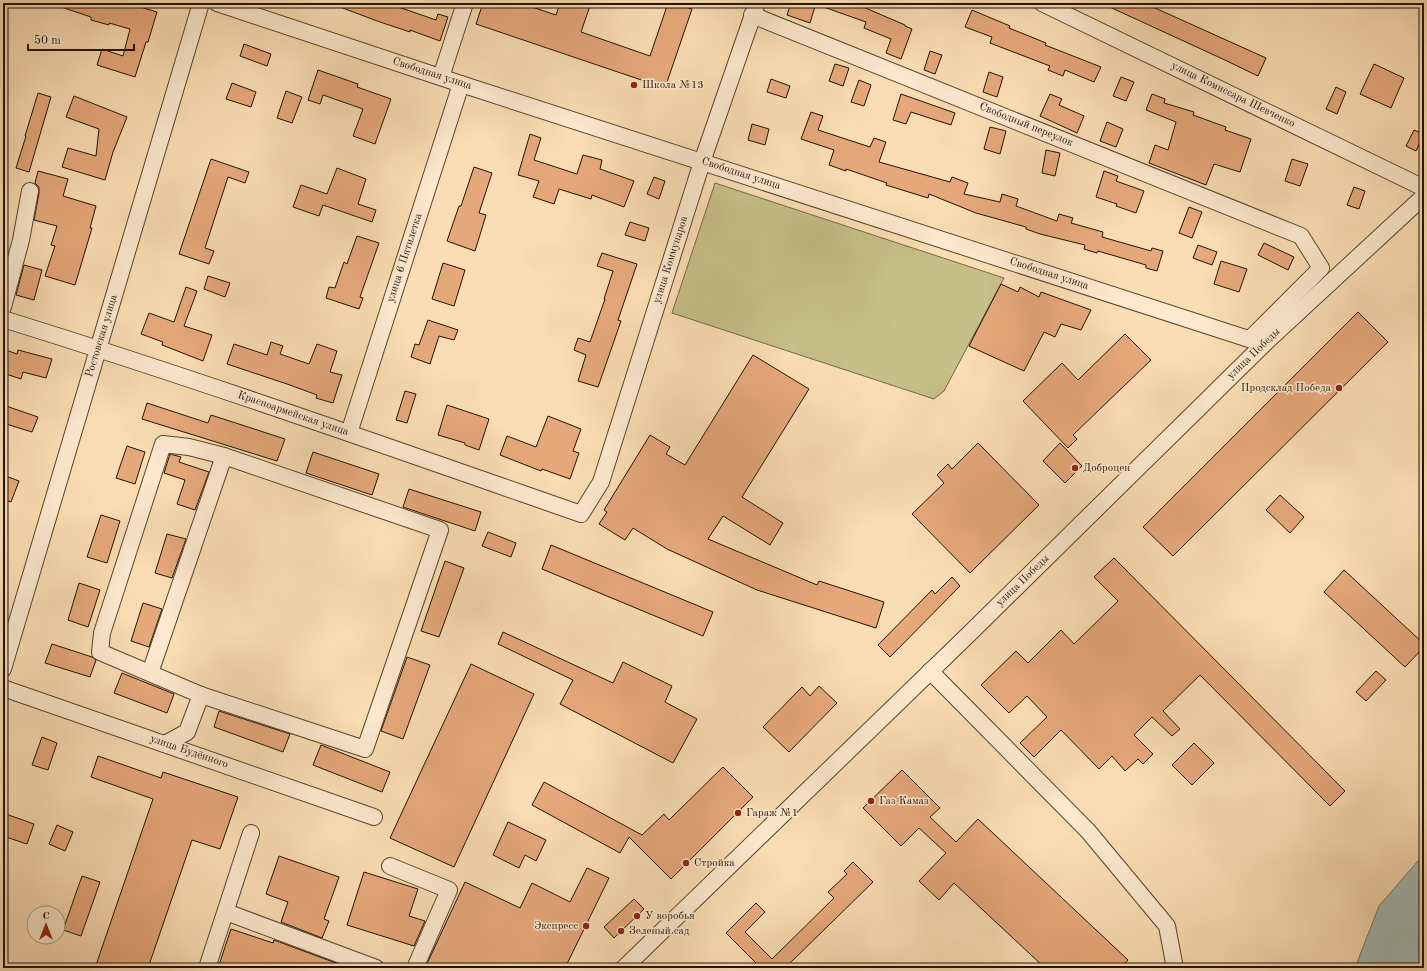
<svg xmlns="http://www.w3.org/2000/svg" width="1427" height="971" font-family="'Old Standard TT',serif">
<rect width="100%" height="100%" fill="#fbddb3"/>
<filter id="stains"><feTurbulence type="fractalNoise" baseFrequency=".005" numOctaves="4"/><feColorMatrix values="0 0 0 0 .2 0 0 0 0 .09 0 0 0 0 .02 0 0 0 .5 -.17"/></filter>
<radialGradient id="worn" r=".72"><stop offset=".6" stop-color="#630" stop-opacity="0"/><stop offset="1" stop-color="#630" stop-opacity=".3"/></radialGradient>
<polygon fill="#c6bf87" stroke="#746844" points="715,183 1004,278 944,391 934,399 672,313"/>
<polygon fill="#a1bab5" stroke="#6e776d" points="1424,854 1424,968 1355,968 1379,906"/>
<g fill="#e5a87b" stroke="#221200">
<polygon points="56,3 127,3 157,12 148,42 146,42 135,77 97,65 102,49 123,56 130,29 109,23 109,25 91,20 91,17 55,5"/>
<polygon points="333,3 387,3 436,20 438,14 448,17 440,41 410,30 410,32 380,22 332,4"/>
<polygon points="483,3 520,3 556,15 560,3 591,3 581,32 650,56 668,3 674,3 692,9 665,88 476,24"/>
<polygon points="791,3 816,3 810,23 787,15"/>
<polygon points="818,3 854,3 905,25 905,26 912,29 901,59 886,53 891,39 864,28 866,22 818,5"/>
<polygon points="1101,3 1144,3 1266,58 1258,76 1227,61"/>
<polygon points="972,10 1010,26 1009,28 1046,43 1045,45 1101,67 1094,82 1065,70 1063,76 1048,70 1050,66 990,43 992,37 965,27"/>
<polygon points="244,44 271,54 267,66 240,56"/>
<polygon points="930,51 942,55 935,74 924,70"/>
<polygon points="835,64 849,68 843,86 829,81"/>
<polygon points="1374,64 1404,78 1391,108 1360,94"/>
<polygon points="318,70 358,84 357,87 391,99 375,144 353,136 363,109 323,95 320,104 308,100"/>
<polygon points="989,72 1003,77 997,97 983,92"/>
<polygon points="1121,77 1134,82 1126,101 1113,96"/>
<polygon points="771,79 790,86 786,98 767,92"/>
<polygon points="859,80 871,85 864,106 851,102"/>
<polygon points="232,83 256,92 251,107 226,99"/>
<polygon points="1336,87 1346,92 1337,114 1326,109"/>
<polygon points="286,91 302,97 292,123 277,118"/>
<polygon points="38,93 51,97 29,172 16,168 26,136 25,136"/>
<polygon points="901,94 955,113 951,125 911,112 906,124 893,120"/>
<polygon points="1050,94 1062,99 1059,105 1084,116 1077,133 1040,116"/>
<polygon points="1152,94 1165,99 1164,103 1194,112 1193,115 1226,127 1225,130 1251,139 1240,172 1214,164 1206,185 1149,163 1155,145 1168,150 1176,122 1146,110"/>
<polygon points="74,96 127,117 113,152 105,180 62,167 68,148 96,156 99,129 66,117"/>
<polygon points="811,112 823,116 818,130 870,147 874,138 886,142 879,162 950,182 952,177 968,183 964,194 1000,202 1002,194 1018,199 1016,206 1057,221 1059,214 1073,218 1071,223 1103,232 1102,237 1151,251 1152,248 1163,251 1157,271 1146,268 1146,265 1098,251 1097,253 1084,249 1085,245 1040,234 1026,229 1026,227 976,213 929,194 928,198 886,185 887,183 846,169 846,171 829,165 834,150 801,139"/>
<polygon points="1107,122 1123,129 1116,147 1100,141"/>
<polygon points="752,124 769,129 765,145 748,140"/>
<polygon points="990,127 1006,131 1000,154 984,149"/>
<polygon points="1414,130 1424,134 1416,151 1406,146"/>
<polygon points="530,134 541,138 534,160 577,174 583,155 602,160 600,169 634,181 624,207 592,195 591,199 559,189 554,204 533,197 539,181 518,175"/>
<polygon points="1046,150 1060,153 1055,176 1042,173"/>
<polygon points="211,159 249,172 245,183 228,177 205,248 214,251 209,264 179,254"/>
<polygon points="1292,159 1308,164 1300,186 1285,181"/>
<polygon points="474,167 492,173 479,213 486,215 475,251 447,241 459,206 461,206"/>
<polygon points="337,168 366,179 358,204 376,210 372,222 323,205 319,216 293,207 301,185 327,194"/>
<polygon points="38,171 68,179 63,196 96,206 90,228 92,228 75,285 45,276 55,246 51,245 57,226 34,220 39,193 39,187 35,183"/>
<polygon points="1104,171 1118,176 1116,181 1144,191 1136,213 1116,206 1117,204 1096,197"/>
<polygon points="654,177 665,181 659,199 647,194"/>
<polygon points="1354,187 1365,191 1359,209 1347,205"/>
<polygon points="1189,207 1202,212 1192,238 1179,233"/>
<polygon points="630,222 649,228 645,241 625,235"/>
<polygon points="357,236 379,243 360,297 363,298 359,309 326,298 329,287 335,288 344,262 347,264"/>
<polygon points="1264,243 1294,257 1288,270 1258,255"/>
<polygon points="1198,245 1217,252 1212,265 1193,258"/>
<polygon points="602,253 637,264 618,320 621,321 598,387 578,381 586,355 574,350 578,338 590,342 605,299 604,299 613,271 597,266"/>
<polygon points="1221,261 1247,269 1239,292 1214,284"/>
<polygon points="443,263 465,270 454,306 432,299"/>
<polygon points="24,265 42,270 34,300 16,295"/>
<polygon points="208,276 230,283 225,297 204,289"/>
<polygon points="1001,284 1018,292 1020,287 1039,297 1041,292 1091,310 1081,330 1061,324 1055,337 1044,332 1024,371 969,346"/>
<polygon points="186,287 197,291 184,326 212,335 203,361 162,345 163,342 141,334 149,313 174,322"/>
<polygon points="1358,312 1388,342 1173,556 1143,527"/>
<polygon points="428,320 458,330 454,340 439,336 430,364 411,357 415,344 419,345"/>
<polygon points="1125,334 1151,360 1073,435 1077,439 1068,448 1023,401 1062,363 1078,380"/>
<polygon points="271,342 283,346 280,354 309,364 317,344 337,351 330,372 342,375 333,403 316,398 317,395 287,384 227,364 234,344 267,355"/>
<polygon points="3,349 17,354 18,350 52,359 46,378 23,372 21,379 3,373"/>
<polygon points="753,355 809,389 742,497 783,523 770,545 723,516 708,539 817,585 819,581 884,602 876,628 757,590 667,549 633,528 625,540 599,524 607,512 604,510 650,435 670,447 666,454 685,465"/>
<polygon points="405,391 416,394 407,423 396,420"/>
<polygon points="147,403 208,423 211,415 285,439 277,461 142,419"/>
<polygon points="447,405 489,419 479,450 465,445 465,443 438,435"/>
<polygon points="6,406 38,417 32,432 3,423 3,417"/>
<polygon points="548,416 581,429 573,451 579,453 570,479 542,469 541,471 500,455 507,436 536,447"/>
<polygon points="978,443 1039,505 970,573 912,514 944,483 937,475 948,464 952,469"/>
<polygon points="1060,443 1082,466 1065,483 1043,461"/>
<polygon points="127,446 145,452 135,484 116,478"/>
<polygon points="313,452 379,474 372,495 306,473"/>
<polygon points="170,454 181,457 179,462 209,472 195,510 177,504 185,480 164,473"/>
<polygon points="3,475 19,481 11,502 3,499"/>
<polygon points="409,489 481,512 475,531 403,507"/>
<polygon points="1280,495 1304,517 1290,533 1266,510"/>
<polygon points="101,515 120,521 107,563 87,557"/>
<polygon points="488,532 516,543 511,557 482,546"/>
<polygon points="167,534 186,539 172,578 155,573"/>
<polygon points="551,545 713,612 703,636 542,569"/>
<polygon points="1114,558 1345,791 1330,806 1200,675 1163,711 1180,729 1172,736 1152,717 1134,735 1153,754 1143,764 1138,759 1125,771 1112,756 1099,769 1061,730 1034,757 1020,743 1047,717 1027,696 1009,713 981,685 1016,651 1028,663 1061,630 1074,644 1118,601 1094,577"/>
<polygon points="445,561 464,568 439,637 421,631"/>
<polygon points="1344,570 1424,644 1424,647 1405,667 1324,592"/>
<polygon points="952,577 960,586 890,657 878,645 932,590 935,594"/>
<polygon points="79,583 100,590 88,627 68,620"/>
<polygon points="143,603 162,609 149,647 131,641"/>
<polygon points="503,632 613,683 623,662 672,686 665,702 697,719 673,763 560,704 573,680 498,644"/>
<polygon points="52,644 92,657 96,660 90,677 45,663"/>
<polygon points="407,657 430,665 403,739 381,731"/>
<polygon points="471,664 534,694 454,867 390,838"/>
<polygon points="1376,671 1386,680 1366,701 1356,692"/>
<polygon points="122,673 174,694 167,713 114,693"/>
<polygon points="819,686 837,703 789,752 763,727 802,687 810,696"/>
<polygon points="219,711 290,734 283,752 214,727"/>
<polygon points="42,737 57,743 48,770 32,765"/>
<polygon points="1194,743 1214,763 1192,785 1172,765"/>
<polygon points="321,745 390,772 382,792 313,765"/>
<polygon points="98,756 161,778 163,772 238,797 220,849 192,840 148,968 104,968 96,965 153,799 91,777"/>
<polygon points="723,767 753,797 671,879 629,837 620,853 532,805 544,782 642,835 664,814 669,820"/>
<polygon points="902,770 940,808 930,817 956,842 978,819 1128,960 1121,968 1045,968 954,883 939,900 919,881 946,853 919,828 901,846 863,808"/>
<polygon points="3,813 34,824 27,844 3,836"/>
<polygon points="508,822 546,840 536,861 525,855 519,868 493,855"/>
<polygon points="57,825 73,832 65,851 49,844"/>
<polygon points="279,856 339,877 324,919 329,921 322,938 281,922 288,902 266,894"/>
<polygon points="853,862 873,882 785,968 761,968 726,933 756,903 765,912 745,932 772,959 834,898 828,892 847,874 844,871"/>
<polygon points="587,868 609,878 565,968 425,968 465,882 520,908 532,883 570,902"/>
<polygon points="364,872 418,889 409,916 425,921 414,946 347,925"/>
<polygon points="82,876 100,882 81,936 63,930"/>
<polygon points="634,899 644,909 614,938 604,927"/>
<polygon points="231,929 273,943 274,940 344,966 343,968 218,968"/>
</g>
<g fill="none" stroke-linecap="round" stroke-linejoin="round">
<g stroke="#58452d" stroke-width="18">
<g id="minor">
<polyline points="217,3 461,84 1264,344"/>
<polyline points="1042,3 1424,188"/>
<polyline points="752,15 1301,236 1321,268 1250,339"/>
<polyline points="441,77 465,3"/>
<polyline points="3,307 21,240 30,191"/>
<path d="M3,319C197,379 389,447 581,514L601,482L702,162L757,3"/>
<polyline points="349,433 461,84"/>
<polygon points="163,444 189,447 224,456 440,530 365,749 201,695 100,652 102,633"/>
<polyline points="3,669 201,3"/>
<polyline points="930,671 1088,831 1167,926 1175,968"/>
<polyline points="150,673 224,456"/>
<polyline points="3,688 374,817"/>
<polyline points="165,744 187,732 201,695"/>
<polyline points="390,866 449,890 415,968"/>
<polyline points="226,912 376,968"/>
<polyline points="207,968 251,833"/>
<polyline points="624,968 969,634 1264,344 1424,196"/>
</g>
</g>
<use href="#minor" stroke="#fce9ce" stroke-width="16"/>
</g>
<g fill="#8f2418" stroke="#fce9ce" stroke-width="1.5">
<circle cx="634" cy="85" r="4"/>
<circle cx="1339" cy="388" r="4"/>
<circle cx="1075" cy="468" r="4"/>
<circle cx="871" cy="801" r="4"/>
<circle cx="738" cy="813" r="4"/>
<circle cx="686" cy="863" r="4"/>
<circle cx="637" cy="916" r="4"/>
<circle cx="586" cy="926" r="4"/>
<circle cx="621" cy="931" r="4"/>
</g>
<g text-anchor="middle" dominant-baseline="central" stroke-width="3" stroke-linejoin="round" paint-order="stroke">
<g font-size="11" fill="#221200" stroke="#fce9ce">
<text transform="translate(432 74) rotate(18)">Свободная улица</text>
<text transform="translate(1233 95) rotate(26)">улица Комиссара Шевченко</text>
<text transform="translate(1026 125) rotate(22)">Свободный переулок</text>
<text transform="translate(741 174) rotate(18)">Свободная улица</text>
<text transform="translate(405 258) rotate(-72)">улица 6 Пятилетка</text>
<text transform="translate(671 260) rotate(-72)">улица Коммунаров</text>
<text transform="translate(1049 274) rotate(18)">Свободная улица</text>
<text transform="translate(102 336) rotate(-73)">Ростовская улица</text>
<text transform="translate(1254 354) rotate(-44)">улица Победы</text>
<text transform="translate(293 414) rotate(19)">Красноармейская улица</text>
<text transform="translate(1023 581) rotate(-44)">улица Победы</text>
<text transform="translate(189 752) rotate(19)">улица Будённого</text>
</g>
<g font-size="11" fill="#221200" stroke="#fce9ce" text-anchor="start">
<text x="642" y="85">Школа №13</text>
<text x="1331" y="388" text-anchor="end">Продсклад Победа</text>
<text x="1083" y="468">Доброцен</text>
<text x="879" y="801">Газ Камаз</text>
<text x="746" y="813">Гараж №1</text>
<text x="694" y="863">Стройка</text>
<text x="645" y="916">У воробья</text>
<text x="578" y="926" text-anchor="end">Экспресс</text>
<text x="629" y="931">Зеленый сад</text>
</g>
</g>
<rect width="1427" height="971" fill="none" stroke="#fbddb3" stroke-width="16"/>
<rect x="4" y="4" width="1419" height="963" fill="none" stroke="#221200" stroke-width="2"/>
<rect x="8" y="8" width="1411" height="955" fill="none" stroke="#221200"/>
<g transform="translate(46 925)"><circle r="19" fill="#fce9ce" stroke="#a5937c"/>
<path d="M0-3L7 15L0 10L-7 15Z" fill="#8f2418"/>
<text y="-6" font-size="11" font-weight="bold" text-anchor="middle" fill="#221200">С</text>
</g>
<path d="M28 44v6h106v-6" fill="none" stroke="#221200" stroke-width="2"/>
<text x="34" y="44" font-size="12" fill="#221200" stroke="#fce9ce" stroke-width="3" paint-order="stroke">50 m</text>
<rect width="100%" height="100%" filter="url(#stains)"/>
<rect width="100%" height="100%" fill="url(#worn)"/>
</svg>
